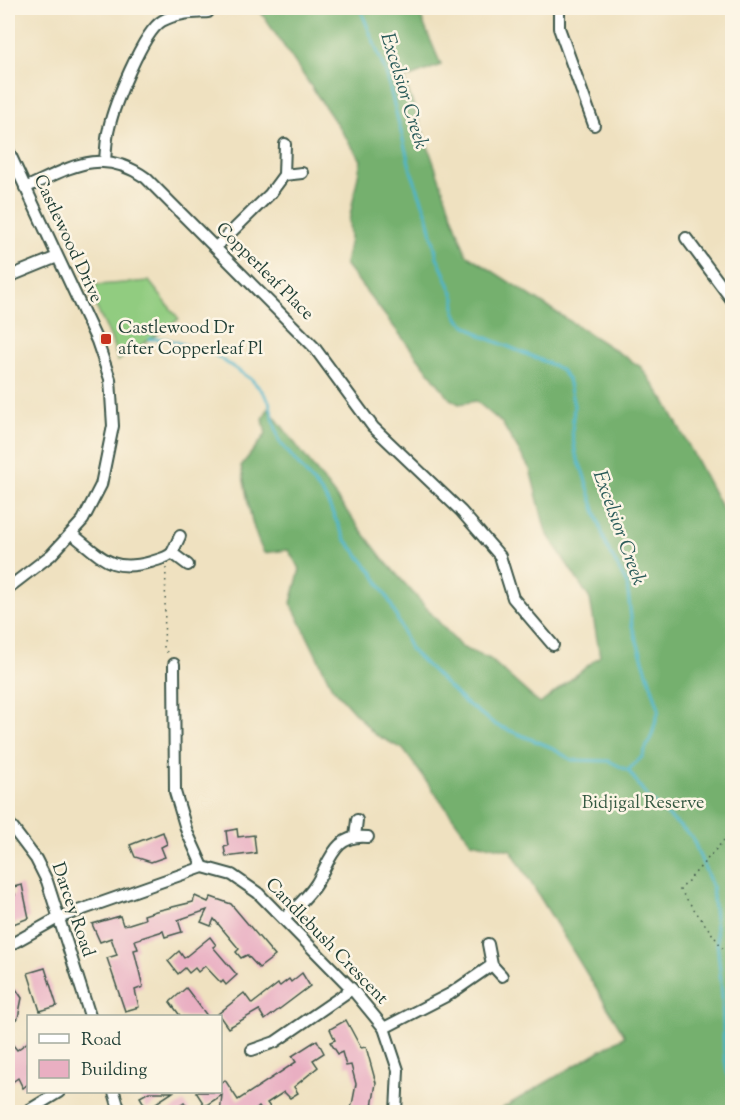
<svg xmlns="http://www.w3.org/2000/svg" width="740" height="1120" font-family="'Sorts Mill Goudy',serif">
<rect width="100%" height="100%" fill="#fcf5e5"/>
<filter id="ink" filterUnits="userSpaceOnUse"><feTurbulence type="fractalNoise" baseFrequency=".0167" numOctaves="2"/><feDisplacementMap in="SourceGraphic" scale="12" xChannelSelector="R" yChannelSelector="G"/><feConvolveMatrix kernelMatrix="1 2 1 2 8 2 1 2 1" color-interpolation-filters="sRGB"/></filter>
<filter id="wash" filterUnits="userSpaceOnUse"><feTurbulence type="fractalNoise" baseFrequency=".008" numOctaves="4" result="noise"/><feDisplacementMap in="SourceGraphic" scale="24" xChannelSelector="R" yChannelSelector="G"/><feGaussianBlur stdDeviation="1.35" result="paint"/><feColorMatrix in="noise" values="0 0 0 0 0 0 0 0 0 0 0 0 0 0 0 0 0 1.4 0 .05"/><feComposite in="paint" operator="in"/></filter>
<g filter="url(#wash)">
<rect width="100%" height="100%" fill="#efe1c0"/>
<polygon fill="#91cc80" stroke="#58845a" stroke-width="1.5" points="149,281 179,319 118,361 111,338 86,286"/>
<path fill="#74b06e" stroke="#4a7651" stroke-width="1.5" d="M258,8H417L441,65L404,79L466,254L641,367L665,401L724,512L732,518V1112H496L625,1036L511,850L471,842L403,749L374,734L332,687L291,603L300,569L288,550L264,553C249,525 248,496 241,466L266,434L263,419L268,408L384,560L461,647L490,659L540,704L600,656L590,599L546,532L530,469L502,423L476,401L459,404L450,399L345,264L350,239L349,221L361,160Z"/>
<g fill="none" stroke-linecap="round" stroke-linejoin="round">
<g stroke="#4db5cb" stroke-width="3">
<polyline points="360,8 386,73 411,171 428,217 437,257 455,298 455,312 460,321 482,336 548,363 560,369 568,379 574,406 572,432 576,455 583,472 606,545 627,584 632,626 659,709 652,735 642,757 628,770 649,799 692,837 712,886 722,993 724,1053 732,1098"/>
<polyline points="150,339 166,339 212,353 251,379 262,391 269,401 279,441 325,497 345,539 373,573 391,604 410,649 463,701 496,725 548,746 572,760 609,761 627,770"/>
</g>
</g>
<g id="blocks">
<g fill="#e9afc2">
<polygon points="237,829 238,837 254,835 256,853 226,857 224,847 228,846 226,831"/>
<polygon points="163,832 167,844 161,847 165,857 151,862 135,857 130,845"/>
<polygon points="22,885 29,918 8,926 8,897 15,895 13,887"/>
<polygon points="195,896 208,902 211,897 231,904 275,956 259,968 247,955 241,958 236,952 239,949 214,919 211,926 201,922 207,910 178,920 182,932 165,937 163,931 135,940 138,949 134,950 143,987 135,990 139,1007 125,1011 107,958 117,955 111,938 100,942 92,924 120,916 123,925 129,924 145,919 144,915 156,911 193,902"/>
<polygon points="210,937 216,945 213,947 237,975 226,985 223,981 221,983 205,966 198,972 195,968 189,973 185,968 178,974 168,961 179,951 184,958"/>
<polygon points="45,968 57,1006 40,1011 28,973"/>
<polygon points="302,973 310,986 265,1020 259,1010 228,1028 218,1014 244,993 252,1004 278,984 280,986 289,979 291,982"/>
<polygon points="186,988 196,1001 208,1017 181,1017 170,1002"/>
<polygon points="16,989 22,998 18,1018 13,1021 8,1020 8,993"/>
<polygon points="346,1020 361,1048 366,1047 376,1083 371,1113 345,1113 352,1105 356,1084 351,1065 346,1066 342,1052 338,1054 330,1042 335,1040 330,1029"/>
<polygon points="317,1040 324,1053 313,1060 318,1067 294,1087 298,1093 290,1098 284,1092 267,1103 270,1107 263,1112 259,1107 251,1113 220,1113 222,1095 205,1106 196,1092 220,1092 220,1084 225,1080 238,1100 296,1062 292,1056"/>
<polygon points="28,1042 28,1084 23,1088 18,1078 8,1085 8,1049 13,1045 17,1050"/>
<polygon points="149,1092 173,1092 147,1109 140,1097"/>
<polygon points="184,1102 191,1113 167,1113"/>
</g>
</g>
</g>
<g filter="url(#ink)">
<use href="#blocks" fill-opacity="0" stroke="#3e5649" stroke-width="1.5"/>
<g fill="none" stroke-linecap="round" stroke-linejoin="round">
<g stroke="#3e5649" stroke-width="14">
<g id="minor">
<polyline points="559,8 559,28 594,125"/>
<polyline points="8,150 97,341 110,379 113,426 101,485 83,520 51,555 8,588"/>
<path d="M105,161C106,150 106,139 109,128C114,105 143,32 162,21C176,13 192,13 208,12"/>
<polyline points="284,175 302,173"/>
<path d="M25,188C70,168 100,146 146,178L314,347L373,427L461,511L500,556L513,598L553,645"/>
<polyline points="686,238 732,300"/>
<polyline points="216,247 270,194 284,175 285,144"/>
<polyline points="8,277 57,257"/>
<path d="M72,534C102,557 110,573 151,562C159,559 165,559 172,553L188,565"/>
<polyline points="172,553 180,536"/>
<polyline points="174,664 175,792 187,832 203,867"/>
<polyline points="8,822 36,859 47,881 90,1016"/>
<polyline points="355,837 357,820"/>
<path d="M284,919C295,908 308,897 316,884C330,862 334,833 368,837"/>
<polyline points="488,944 492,965 502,976"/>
<polyline points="8,946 58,918 203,867 232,875 258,893 352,989 384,1028 398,1070 396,1112"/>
<polyline points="384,1028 450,994 492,965"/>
<polyline points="252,1050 275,1042 352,989"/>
<polyline points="114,1092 120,1112"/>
<polyline points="26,1112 59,1092"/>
</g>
</g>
<g stroke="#3e5649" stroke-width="1.5" stroke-dasharray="1.5 4.5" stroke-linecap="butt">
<polyline points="166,568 164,648 169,655"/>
<polyline points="732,831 680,890 732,961"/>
</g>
<use href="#minor" stroke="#fff" stroke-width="10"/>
</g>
</g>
<rect fill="#c8321e" stroke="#fcf5e5" stroke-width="2" x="100" y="333" width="12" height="12" rx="3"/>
<g text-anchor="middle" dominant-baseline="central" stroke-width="5" stroke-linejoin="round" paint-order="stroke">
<g font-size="18" fill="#1f3d34" stroke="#fcf5e5">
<text transform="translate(67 239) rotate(65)">Castlewood Drive</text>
<text transform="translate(264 272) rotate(45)">Copperleaf Place</text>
<text transform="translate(72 910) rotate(71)">Darcey Road</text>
<text transform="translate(326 942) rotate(46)">Candlebush Crescent</text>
</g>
<g font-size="18" fill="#1f3d34" stroke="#fcf5e5" text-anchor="start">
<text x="118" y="329">Castlewood Dr<tspan x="118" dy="21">after Copperleaf Pl</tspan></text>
</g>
<g font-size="18" fill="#365a43" stroke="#fcf5e5">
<text x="643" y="804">Bidjigal Reserve</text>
</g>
<g font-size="20" font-style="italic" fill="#2a5b5a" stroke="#fcf5e5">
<text transform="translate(403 91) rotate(73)">Excelsior Creek</text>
<text transform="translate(618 528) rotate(70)">Excelsior Creek</text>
</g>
</g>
<rect width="740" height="1120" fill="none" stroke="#fcf5e5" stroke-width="30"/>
<rect x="27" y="1015" width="195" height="78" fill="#fcf5e5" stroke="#a4ab9e" stroke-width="1.5"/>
<rect x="39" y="1034" width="30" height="9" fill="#ffffff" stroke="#a4ab9e" stroke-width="1.5"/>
<text x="81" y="1045" font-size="18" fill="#1f3d34">Road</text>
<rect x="39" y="1060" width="30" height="18" fill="#e9afc2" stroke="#a4ab9e" stroke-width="1.5"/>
<text x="81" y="1075" font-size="18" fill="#1f3d34">Building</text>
</svg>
